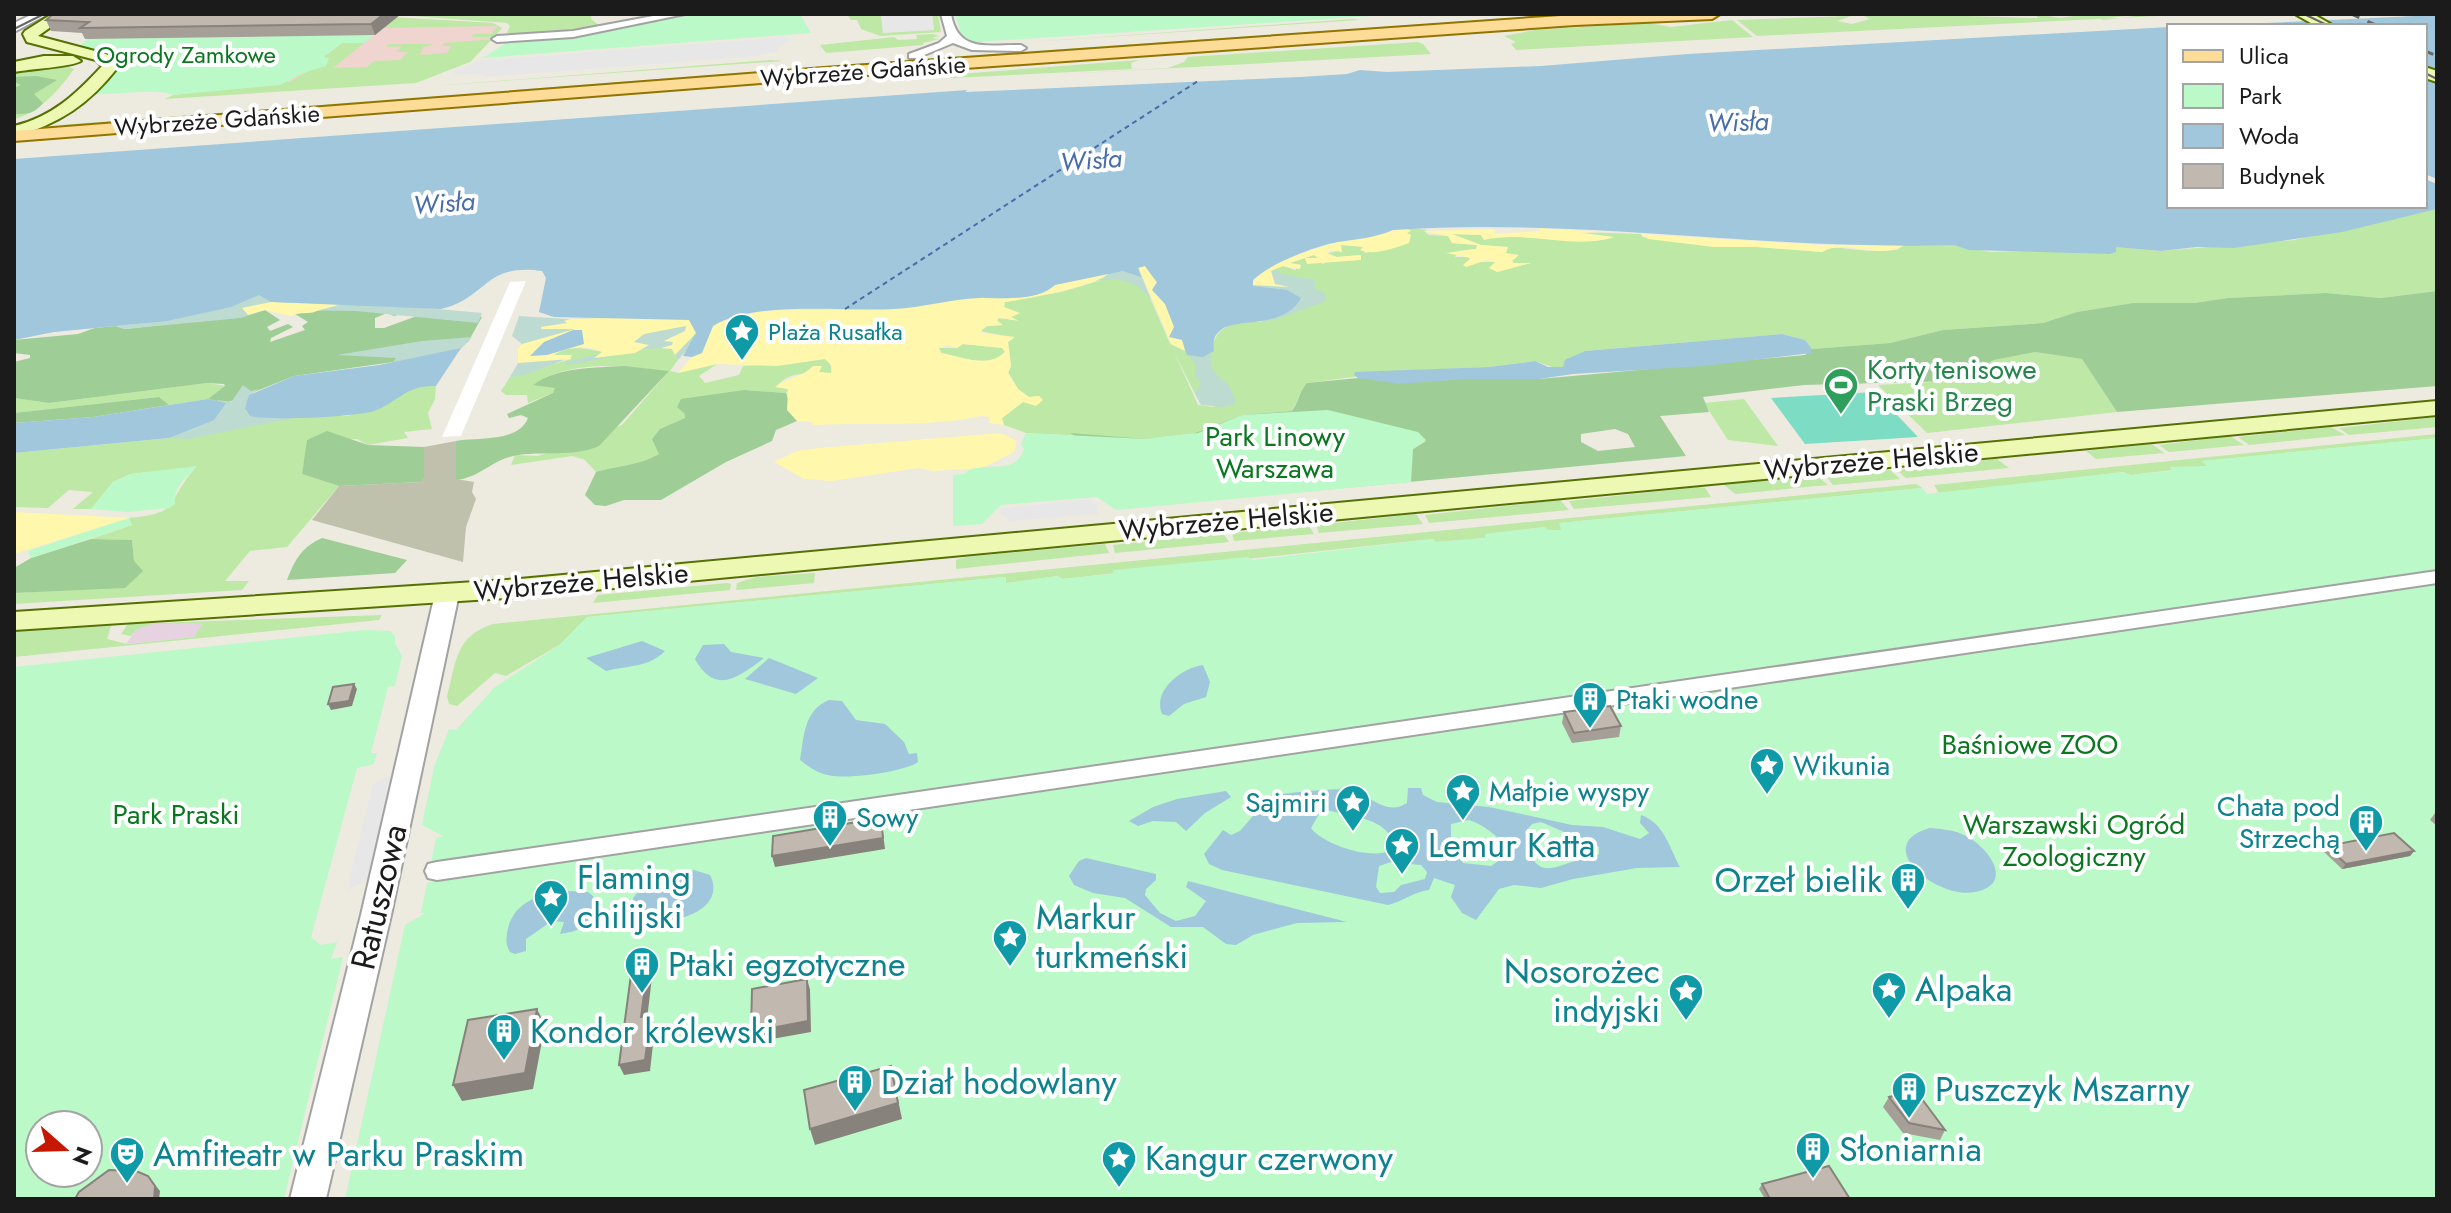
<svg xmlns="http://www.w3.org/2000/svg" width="2451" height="1213" font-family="Jost,sans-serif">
<rect width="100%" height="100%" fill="#edeae0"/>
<polygon fill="#efd4cf" points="388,17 493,23 502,28 470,62 285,82"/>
<polygon fill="#e6d2e0" points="204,622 194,637 126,644 136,630 152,624"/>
<polygon fill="#bfc1ac" points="456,441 456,479 474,482 472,492 476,499 466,527 463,562 312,520 339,486 421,482 424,478 424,447"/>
<g fill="#bee8a5" fill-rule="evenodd">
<polygon points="413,14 591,14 591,19 601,27 506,35 510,26 507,23 412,16"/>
<polygon points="847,14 881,14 883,32 934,30 932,14 938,14 941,32 880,36 861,29 857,20 851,20"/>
<polygon points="1571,14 1440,26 72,127 59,125 934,58"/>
<polygon points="1900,14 2038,18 2035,14 2060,18 2086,14 2141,14 2100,19 2104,20 2150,14 2177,15 1757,36 1737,20 1851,16 1837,21 1852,24 1870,19 1862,15"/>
<polygon points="388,17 493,23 502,28 494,37 471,37 475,34 491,34 498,26 382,28"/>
<polygon points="1353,19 1359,20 987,45"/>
<polygon points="1732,20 1753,37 1516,50 1511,44 1516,42 1504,36 1535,30 1648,23 1671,27"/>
<polygon points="933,34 939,36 932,38 939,39 923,43 923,45 826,53 820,45 894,37 898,40 917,39 916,35"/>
<polygon points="484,40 491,40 470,62 416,83 165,99 173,95 211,91 242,69 290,82 324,61 322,58 342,43 364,43 333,68 367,67 374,61 400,60 408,52 396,52 402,46 386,47 389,44 434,44 423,47 420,55 447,53 451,46 442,46 444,43"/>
<polygon points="1418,42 1423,44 1431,54 1064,74 1168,68 1184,62 1188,57"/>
<polygon points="771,60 783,61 432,86"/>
<polygon points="1139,60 1131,63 1132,69 950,78 947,75"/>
<path d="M62,64L74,69C59,90 39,113 14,119V70Z"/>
<path d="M2437,209V291L2381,298L2326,293L2228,298L2194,303H2133L2077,312L2043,323L1943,330L1890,343L1812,349L1805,340L1782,334L1585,351L1563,367L1555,368L1535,361L1489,367L1398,371L1307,383L1292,411L1242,415L1198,433L1145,439L1026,433L1004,425L1001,419L1029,397L1018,389L1008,372L1011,366L1008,342L1014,338L981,331L987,326L1002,325L997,320L999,318L1017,320L1010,317L1018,314L1003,307L1005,302L1061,292L1105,279L1108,275L1141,277L1170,344L1185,351L1213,344C1221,321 1240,322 1262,322L1274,269L1283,266L1295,270L1301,265L1289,263L1314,255L1319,258L1315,260L1323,264L1331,260H1360L1361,255L1337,257L1326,254L1341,250V244L1364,247L1365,253L1409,243L1406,233L1410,228L1428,230L1424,231L1429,235L1449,236L1452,243L1477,245L1476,249L1458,251L1455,257H1468L1474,262H1496L1497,272L1530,263H1514L1505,253L1507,247L1481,245L1451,234L1481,235L1484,239C1525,230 1578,250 1612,237L1578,232L1641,234L1642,237L1714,247H1757L1822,252L1830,247L1869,251L1897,250L1904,245H1954L1990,252L2054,250L2110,254L2116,247L2161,251L2294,240ZM1174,352L1195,394L1219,380L1230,388L1232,396L1213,407L1198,405Z"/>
<path d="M962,344L1003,348L1005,352C988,369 962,357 941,353L939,348H957Z"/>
<path d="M648,346L672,349L678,360L670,371L678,373L717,364L699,376L705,383L739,375L743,366C771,365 798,361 825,359L830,363L832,373C812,375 791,369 777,386L789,389L786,393L744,390L684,413L685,418L660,429L659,454C638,466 619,465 596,472L585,460L572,456L511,465L515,455L538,456L622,425L668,372C629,365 570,359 535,384L556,388L553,393L528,403L527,395H506L501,391L510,377L571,359V355H554C565,344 589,349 603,352C616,354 635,348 648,346Z"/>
<polygon points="2035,352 2082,359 2117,412 1927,433 1878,385 1952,381 1994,360"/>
<polygon points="207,383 226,386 208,399 169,405 159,397 14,413 14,398 49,403"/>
<path d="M424,386H436L435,399L428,413L432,429L404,432L408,438L368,445L357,439L308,440L302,474L339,486L287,547L250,551L225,581H249L242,590L14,604V593L125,587L134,561L132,540L91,539L132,525L129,518C183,513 164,503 196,467L130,474L113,482L91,509H73L93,492L69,490L48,508L14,507V453L169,438L310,415L347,416L392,402L404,391Z"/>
<polygon points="1744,399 1778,446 1728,440 1704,403"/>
<polygon points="2437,417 2437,427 2349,435 2339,428"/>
<polygon points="2331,427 2345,435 2249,445 2238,437"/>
<polygon points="2437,434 2437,438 2203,461 2208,466 2130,475 2124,472 1939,493 1934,485"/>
<polygon points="2230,436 2244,445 2169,452 2159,445"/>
<polygon points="2152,444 2164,453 2096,459 2086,451"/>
<polygon points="1997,459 2009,468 1906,478 1897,470"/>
<polygon points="1889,469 1900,479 1833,485 1826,476"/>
<polygon points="1817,476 1828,485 1735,494 1723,484"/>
<path d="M1916,484L1922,488L1560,523L1562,530H1547L1545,527L1486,534L1485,538L1436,542L1432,539L1062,579L1058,576L1006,583L1005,577L587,617L561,644L506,676L495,673L457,706L449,704L447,696C456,663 455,636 493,624Z"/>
<polygon points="1698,487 1705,488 1711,497 1574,509 1569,501"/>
<polygon points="1560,500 1569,510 1429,523 1425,515"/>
<polygon points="1416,514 1423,524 1319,533 1316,525"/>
<polygon points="1308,524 1314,534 1234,541 1232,533"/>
<polygon points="1223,533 1229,542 1115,553 1113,545"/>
<polygon points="1105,544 1109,553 956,569 956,560 965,557"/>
<polygon points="815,573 814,583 736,590 737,583 756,577"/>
<polygon points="727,583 731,584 730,590 593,603 598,595"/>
<polygon points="382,615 379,620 14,657 14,631 111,626 107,639 127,644 194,637 203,623 152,624 136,630 131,636 121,634 128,624"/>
</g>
<g fill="#9ecd95" fill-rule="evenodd">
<path d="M36,76L57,80L34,94L43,103C34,114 28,114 14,114V88L21,85L14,82V77Z"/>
<path d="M2437,291V386L2117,412L2082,359L2035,352L1994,360L1952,381L1804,385L1703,397L1709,412L1660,416L1686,456L1280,494L1413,449L1426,441L1124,465L1070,433L1145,439L1190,435L1242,415L1292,411C1299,402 1299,392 1307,383L1358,378L1539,379L1805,355L1812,349L1890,343L1943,330L2043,323L2077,312L2133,303H2194L2228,298L2326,293L2381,298ZM1615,429L1628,434L1635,447L1598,451L1581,442V434Z"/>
<polygon points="324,307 401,314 394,316 387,313 375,318 375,328 384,328 428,312 482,317 468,342 393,362 294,376 226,403 208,399 225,386 224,384 207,383 49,403 14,398 14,362 30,358 30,355 14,353 14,340 78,334 95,328 115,326 125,329 190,322 265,310 280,320 267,327 270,331 288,324 293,327 271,338 270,342 305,330 302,326 308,322 295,314"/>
<path d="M625,366L669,371L599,446C572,458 541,450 513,456C491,461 479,478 456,480V441C478,437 518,443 528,418L521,415L509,418L507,414L553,393L555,388L533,385C560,366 594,368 625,366Z"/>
<path d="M744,390L786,393L797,421L776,430L772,441L726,462L661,500H624L606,506L595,505L585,495L596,472C619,465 638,466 659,454L652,439L660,429L685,418L684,413L677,407L681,399Z"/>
<polygon points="159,397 169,405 93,417 14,423 14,413"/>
<polygon points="327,431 368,445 424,447 424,478 421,482 339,486 302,474 307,440"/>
<path d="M322,538L407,560L395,573L287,580C295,559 302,547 322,538Z"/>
<polygon points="91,539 132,540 134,561 143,571 125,588 14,593 14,568 31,558"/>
</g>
<g fill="#bddbd1">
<path d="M1114,217L1130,218L1141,256L1157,283L1153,288C1169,311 1177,334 1199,354L1210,353C1212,381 1220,372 1230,388C1233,392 1233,397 1236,401L1234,404L1224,407L1201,405L1195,394L1201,383L1195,377L1196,365L1185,351L1171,344L1138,267L1151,300C1122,258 1067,293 1028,298C1007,301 986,297 965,299L1119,238L1105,223Z"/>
<polygon points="1271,267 1281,274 1316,280 1314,288 1326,294 1326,301 1274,320 1226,325 1215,336 1218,325 1255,288 1252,285"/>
<polygon points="249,292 482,313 478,323 356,311 265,310 241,318 125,329 115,326 146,323"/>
<path d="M519,316L566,319L683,316L696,333L690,346L678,360L672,349C636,344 601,362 565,365L570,361L609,352C594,347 565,344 554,355L564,360L525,375L510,377L518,363L517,349L522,344L512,336Z"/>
<polygon points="472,337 458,352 393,362 396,358 337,355 422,341"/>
<polygon points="243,385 251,391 259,389 250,395 310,415 188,439 169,438 205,420 218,400 231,402"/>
</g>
<g fill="#fff8ac" fill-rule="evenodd">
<path d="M1540,228L1602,232L1579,233L1614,237C1575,250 1527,230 1484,240L1481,235L1452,234L1481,245L1508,247L1506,253L1519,255L1512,261L1513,263H1531L1497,272L1489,268L1495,262L1487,260L1466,267L1463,265L1471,258L1446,253L1476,249L1477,245L1452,243L1448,236L1423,231L1493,229L1496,231L1493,234L1540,231Z"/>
<path d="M1408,229L1411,231L1407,233L1411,235L1409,243C1395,248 1373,256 1360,250L1363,247L1341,245L1342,252L1331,250L1327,253L1337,257L1361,255V260L1307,264L1305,258H1318L1314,255L1290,263L1301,265L1300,269L1283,266L1271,271L1275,284L1289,287L1252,285C1264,255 1376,231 1408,229Z"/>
<path d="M1641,234L1820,245H1904C1879,261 1846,238 1822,252L1757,247H1714L1648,239Z"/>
<polygon points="1145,266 1157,283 1153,288 1165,304 1175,327 1172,334 1182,339 1185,351 1171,344 1138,267"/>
<path d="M1110,272C1100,286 1026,299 1005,302L1004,307L1020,313L1011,317L1019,321L999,318L997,321L1003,325L987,326L981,331L982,333L1015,337L1008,342L1011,366L1008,373L1018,389L1029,397L1039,396L1043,400L1036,406L1023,402L1002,418L1004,425L989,423L990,417L981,416C926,428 867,422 813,425L811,422L797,421L787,410L788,389L775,387C786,378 803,377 813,366H822L819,372L831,373L832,366L825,359L777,366L717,364L678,373L692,357L702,353L713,326C751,303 804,313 847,309C892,304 937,297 982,292L984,298C1003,299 1040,300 1054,285ZM963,344L1002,348L1005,352C988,369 962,357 941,353L939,348L948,345L957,348Z"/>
<path d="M271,302L344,304C334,306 326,308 317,311C308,315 301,311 291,316L265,310L248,315L242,308Z"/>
<path d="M683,316L691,317L696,333L675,355L672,349L661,348L672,345L673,342L664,341L685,331L686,326L644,334L634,342L649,345L635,353L594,358L602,352C590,345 563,347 554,355H572L570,359L518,363L517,349L522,344L575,329H541V327L567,323L564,321L570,319Z"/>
<polygon points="1001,433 1017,441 1014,452 983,468 933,471 919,468 832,481 804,479 774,462 797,451 819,448"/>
<polygon points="14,512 129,518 14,554"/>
</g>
<g fill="#bbf9c8" fill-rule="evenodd">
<path d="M380,14L384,28L364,43H342L323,57L329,58L326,66L301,74L280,85L173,95C150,87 123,96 93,94L120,67L121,61L110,54L78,47L98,31Z"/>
<polygon points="693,14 800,14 811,33 483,58 509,41"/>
<polygon points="955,14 1401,14 978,42 963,39"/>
<path d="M1328,410L1418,432L1426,440L1413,449L1411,482L1116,510L1097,497L1001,505L982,524L953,526V475L964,474C981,458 1015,479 1024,449L1021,444L1026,433L1145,439L1198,433L1242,415Z"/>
<polygon points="2437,438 2437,1199 345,1199 405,925 426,913 421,913 427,883 435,881 439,862 431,863 436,838 443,836 422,825 434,767 449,729 456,730 495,687 558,646 587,617 1006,577 1006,583 1058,576 1062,579 1112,574 1114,570 1248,557 1252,560 1433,539 1436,542 1485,538 1485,534 1545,527 1548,530 1561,530 1559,523 1922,488 1927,494 2124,472 2130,475 2172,471 2170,467 2207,466 2201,461"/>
<path d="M197,466C186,477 173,488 175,504L170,508L127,512L91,509L113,482L131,474Z"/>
<polygon points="129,518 132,525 31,558 28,551"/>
<path d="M365,630L390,631L395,636V643L402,656L395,686L388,687L371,753H377L374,764L357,768L311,937L321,945L337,942L331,959L343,957L284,1199H14V667ZM40,1125H88V1173H40Z"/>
</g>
<polygon fill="#7dddc4" points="1875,392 1918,437 1805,444 1771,398"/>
<g fill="#e7e7e7">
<polygon points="881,14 932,14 934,30 883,33"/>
<polygon points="785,37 790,41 777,47 779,51 756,56 486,77 476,73 459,75 452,72 479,61"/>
<polygon points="1090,499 1098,506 1098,514 1009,521 998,509"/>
<polygon points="393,774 367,880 347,890 373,784"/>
</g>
<g fill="#a0c7db" fill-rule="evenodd">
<polygon points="2437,15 2437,73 2425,73 2425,26 2202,26"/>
<path d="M2169,27V206H2425V179L2437,184V209L2342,232L2234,248L2197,247L2161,251L2116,247V252L2110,254L1969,250L1954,245C1767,251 1579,217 1393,230C1375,238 1357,239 1338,242C1315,246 1269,264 1253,280V286L1287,290L1301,298C1279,339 1207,305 1214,351L1203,357L1187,355L1182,340L1169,337L1174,327L1165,304L1152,290L1157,282L1145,266L1138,268L1141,277L1123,271L1055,285C1037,302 1002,297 979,298C950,299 922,308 894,309C844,312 755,300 713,326L702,353L692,357L683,356L696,333L689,320L554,317L539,312L546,278L542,271C483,263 488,298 441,309L271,302L259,295L231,307L167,321L54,332L14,340V159L967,90L965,92L1300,77L1347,74L1360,70L1387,72L1541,66L1688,54Z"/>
<polygon points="2425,75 2437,75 2437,179 2425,174"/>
<polygon points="573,330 582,330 584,344 547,355 530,356 544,342"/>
<polygon points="1782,334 1805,340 1812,349 1811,353 1704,366 1573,374 1539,379 1466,379 1399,384 1358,378 1354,375 1355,372 1489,367 1535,361 1548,367 1563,367 1565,360 1585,351"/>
<path d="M461,348L436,386C405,385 399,402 374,411C355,417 267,421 250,416L245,408L249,395L294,376L379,365Z"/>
<polygon points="208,399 226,403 214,420 169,438 14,453 14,423 93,417"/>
<path d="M642,641L665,651C648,668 629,665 606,671L586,658Z"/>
<path d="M724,644L731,652L764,658C739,677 715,696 695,659L703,645Z"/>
<polygon points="769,658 818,678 796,694 745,679"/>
<path d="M1203,665L1210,682L1206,697L1184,704L1169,716L1162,714C1152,690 1182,668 1203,665Z"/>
<path d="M829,700L842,701L856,720L885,724L904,742L909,754L917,753L918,762C904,772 846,780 828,775C817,773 809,767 800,760C804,736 804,710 829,700Z"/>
<path d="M1408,788H1421L1423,795L1437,802L1489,807L1572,825L1603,827L1640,839L1649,833L1640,823L1641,815C1665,824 1669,847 1680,867L1637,868L1573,879L1541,888L1514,885L1499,889L1476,920L1462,913L1451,897L1455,885L1434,878L1429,890C1413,892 1404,901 1388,905L1222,870L1209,864L1204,854L1223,830L1231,835L1240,831L1271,795C1289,794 1340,786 1354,791C1372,797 1387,816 1407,803ZM1327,810C1352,817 1388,817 1395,847C1378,864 1322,844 1311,828L1319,814ZM1468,820C1480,822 1508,842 1508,854L1491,866L1463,863L1451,842V824ZM1541,822L1599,847V854C1591,861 1584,858 1575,861C1558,866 1540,877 1531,855L1534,847L1525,832L1532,824ZM1391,862L1421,865L1427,872L1425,879L1401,885L1394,892L1380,893L1376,887L1379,866Z"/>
<polygon points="1226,791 1231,797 1205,813 1186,831 1176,822 1153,821 1138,826 1129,821 1153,807 1177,799"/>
<path d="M1930,828C1942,829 1955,830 1966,836C1988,847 2016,884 1975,892C1938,900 1869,845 1930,828Z"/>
<polygon points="1086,858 1156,874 1156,880 1146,889 1145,895 1160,913 1176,921 1195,916 1206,901 1186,887 1188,881 1347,922 1297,923 1253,935 1236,945 1226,944 1203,927 1171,927 1125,898 1093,893 1074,885 1069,876 1079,861"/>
<path d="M694,870L710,875C730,914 657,932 633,913V898L644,885Z"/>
<path d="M566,891L588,892L594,897C595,922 584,931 560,934L564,922L552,921L526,939V951L515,954L510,952C506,945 506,941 507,933C512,902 539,894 566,891Z"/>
</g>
<polygon fill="#fff" points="526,281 461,436 442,437 510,282"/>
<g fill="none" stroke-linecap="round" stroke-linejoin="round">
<polyline stroke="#486daa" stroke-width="2" stroke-dasharray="5 4" stroke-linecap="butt" points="845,309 1198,81"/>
<g stroke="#a2a2a2" stroke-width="4">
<g id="minor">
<polygon points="664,14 685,14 573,37 497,42 492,39 497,36 573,31"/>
<path d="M941,14H951C958,54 989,44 1021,45L1026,48L1021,51L972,50L953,43L917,58H909V54L939,43L947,36Z"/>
<polygon points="2437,571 2437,583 437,880 428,878 425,871 428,864 437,862"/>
</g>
</g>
<g stroke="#a2a2a2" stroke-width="4">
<g id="tertiary">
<polygon points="33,14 48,14 14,32 14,23"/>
<polygon points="447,587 455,589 459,594 391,915 326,1199 290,1199 361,915 435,594 439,589"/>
</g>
</g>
<g stroke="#577004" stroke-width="4">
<g id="secondary">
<path d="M52,14H69L38,36L106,54L114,59L118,67C90,103 59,125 14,136V126C52,117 76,94 102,66L96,60L27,42L23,34L25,31Z"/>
<polygon points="2295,14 2313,14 2334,26 2316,26"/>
<path d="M44,56H73L81,61C73,67 28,69 14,72V62Z"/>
<polygon points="2425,67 2437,71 2437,82 2425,78"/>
<polygon points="2437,401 2437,415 520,597 14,630 14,612 520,579"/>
</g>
</g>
<g stroke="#927400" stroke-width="4">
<polygon id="primary" points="1720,14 1712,19 1575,25 824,78 14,141 14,131 824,68 1575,15"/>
</g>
<use href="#minor" fill="#fff" fill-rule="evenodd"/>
<use href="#tertiary" fill="#fff" fill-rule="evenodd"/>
<use href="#secondary" fill="#edf9b2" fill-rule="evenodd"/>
<use href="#primary" fill="#fcdc96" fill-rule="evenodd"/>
<g stroke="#696969" stroke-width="2">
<polyline points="2304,14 2329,26"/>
<polyline points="14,29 44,14"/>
<polyline points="2425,73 2437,79"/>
</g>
<g stroke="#696969" stroke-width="3" stroke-dasharray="9 9" stroke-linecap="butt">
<polyline points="2351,14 2378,26"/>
<polyline points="2425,51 2437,56"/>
</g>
</g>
<g fill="#a69f97">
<polygon points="401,14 375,35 85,39 82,33 51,31 46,20"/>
<polygon points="1564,712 1621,726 1619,737 1572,743 1562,723"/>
<polygon points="2437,810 2437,826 2430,820"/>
<polygon points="2327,846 2414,851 2410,856 2342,869 2323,851"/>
<polygon points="1889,1097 1945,1130 1940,1140 1903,1133 1883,1107"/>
<polygon points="1762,1184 1850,1199 1765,1199 1759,1189"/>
</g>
<g fill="#87827b">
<polygon points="384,14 401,14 375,35 371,24"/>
<polygon points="354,684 357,689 352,706 331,710 328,704"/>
<polygon points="881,818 885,849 775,867 772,856"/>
<polygon points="2414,851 2410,856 2342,869 2346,864"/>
<polygon points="650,950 654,960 646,1028 641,1017"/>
<polygon points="807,979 810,990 811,1032 755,1042 751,1032"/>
<polygon points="537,1009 545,1025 533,1089 462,1101 453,1085"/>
<polygon points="651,1016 655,1026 650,1071 624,1075 619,1065"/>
<polygon points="891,1066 902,1119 815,1145 810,1129"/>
<polygon points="148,1176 160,1191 159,1199 154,1199"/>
</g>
<g fill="#c1b9b0" stroke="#87827b" stroke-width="2">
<polygon points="53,14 384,14 371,24 80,28 89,22 46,20"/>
<polygon points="354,684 349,701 328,704 333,687"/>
<polygon points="1610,706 1621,726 1574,733 1564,712"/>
<polygon points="881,818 883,838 772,856 773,836"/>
<polygon points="2394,833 2414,851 2346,864 2327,846"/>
<polygon points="650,950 641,1017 651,1016 645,1060 619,1065 634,952"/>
<polygon points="807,979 808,1021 751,1032 752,989"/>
<polygon points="537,1009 525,1073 453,1085 468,1020"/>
<polygon points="891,1066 898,1103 810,1129 804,1090"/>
<polygon points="1916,1091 1945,1130 1909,1123 1889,1097"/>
<polygon points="1829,1166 1850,1199 1770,1199 1762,1184"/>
<polygon points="109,1170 136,1171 148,1176 155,1186 154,1199 75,1199 79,1192"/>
</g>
<defs>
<g id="sight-pin" transform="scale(1.8)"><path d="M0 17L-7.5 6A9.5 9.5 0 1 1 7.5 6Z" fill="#0f9aa8" stroke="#fff"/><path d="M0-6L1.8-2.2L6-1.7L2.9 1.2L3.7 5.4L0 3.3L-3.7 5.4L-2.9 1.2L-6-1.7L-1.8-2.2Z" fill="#fff"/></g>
<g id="stadium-pin" transform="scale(1.8)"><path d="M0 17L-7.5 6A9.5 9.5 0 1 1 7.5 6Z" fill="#2e9e5b" stroke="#fff"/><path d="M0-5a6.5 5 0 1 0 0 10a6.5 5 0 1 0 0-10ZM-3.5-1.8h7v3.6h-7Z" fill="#fff"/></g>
<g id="building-pin" transform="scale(1.8)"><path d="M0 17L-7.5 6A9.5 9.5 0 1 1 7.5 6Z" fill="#0f9aa8" stroke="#fff"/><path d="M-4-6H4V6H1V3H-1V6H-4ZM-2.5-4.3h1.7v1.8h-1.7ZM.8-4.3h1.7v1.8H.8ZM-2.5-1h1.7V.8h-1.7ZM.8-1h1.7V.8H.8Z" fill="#fff"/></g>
<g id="theatre-pin" transform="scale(1.8)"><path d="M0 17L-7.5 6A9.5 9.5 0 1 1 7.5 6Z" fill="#0f9aa8" stroke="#fff"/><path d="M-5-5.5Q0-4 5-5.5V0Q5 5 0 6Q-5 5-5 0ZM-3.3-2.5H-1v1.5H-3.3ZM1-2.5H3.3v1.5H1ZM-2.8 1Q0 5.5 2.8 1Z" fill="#fff"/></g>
</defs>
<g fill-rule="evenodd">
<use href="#sight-pin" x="742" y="331"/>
<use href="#stadium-pin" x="1841" y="385"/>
<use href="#building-pin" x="1590" y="699"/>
<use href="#sight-pin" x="1767" y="765"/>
<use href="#sight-pin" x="1463" y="791"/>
<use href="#sight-pin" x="1353" y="802"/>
<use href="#building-pin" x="830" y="817"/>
<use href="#building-pin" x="2366" y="822"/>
<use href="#sight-pin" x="1402" y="845"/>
<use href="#building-pin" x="1908" y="880"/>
<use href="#sight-pin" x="551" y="897"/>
<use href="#sight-pin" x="1010" y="937"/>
<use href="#building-pin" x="642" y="964"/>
<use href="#sight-pin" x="1889" y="989"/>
<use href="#sight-pin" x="1686" y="991"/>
<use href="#building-pin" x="504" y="1031"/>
<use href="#building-pin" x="855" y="1082"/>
<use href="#building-pin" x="1909" y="1089"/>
<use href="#building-pin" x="1813" y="1149"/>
<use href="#theatre-pin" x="127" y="1154"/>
<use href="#sight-pin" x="1119" y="1158"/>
</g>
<g text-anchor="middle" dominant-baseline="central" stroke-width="8" stroke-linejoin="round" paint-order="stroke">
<g font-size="24" fill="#0b7821" stroke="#fff">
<text x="186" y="54">Ogrody Zamkowe</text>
</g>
<g font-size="24" fill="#1b1b1b" stroke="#fff">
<text transform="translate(863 71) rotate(-4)">Wybrzeże Gdańskie</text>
<text transform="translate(217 120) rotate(-4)">Wybrzeże Gdańskie</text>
</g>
<g font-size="24" fill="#0d838f" stroke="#fff" text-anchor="start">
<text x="768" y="331">Plaża Rusałka</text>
</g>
<g font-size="26" font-style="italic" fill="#486daa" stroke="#fff">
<text transform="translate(1738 122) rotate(-2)">Wisła</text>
<text transform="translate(1091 160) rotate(-4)">Wisła</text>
<text transform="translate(444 203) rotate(-4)">Wisła</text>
</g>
<g font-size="28" fill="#27864d" stroke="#fff" text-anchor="start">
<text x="1867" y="369">Korty tenisowe<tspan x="1867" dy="32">Praski Brzeg</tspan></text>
</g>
<g font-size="28" fill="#0b7821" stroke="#fff">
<text x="1275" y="436">Park Linowy<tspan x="1275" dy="32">Warszawa</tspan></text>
<text x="2030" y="744">Baśniowe ZOO</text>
<text x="176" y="814">Park Praski</text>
<text x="2074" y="824">Warszawski Ogród<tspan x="2074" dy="32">Zoologiczny</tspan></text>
</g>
<g font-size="28" fill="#1b1b1b" stroke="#fff">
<text transform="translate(1871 461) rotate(-5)">Wybrzeże Helskie</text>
<text transform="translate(1226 521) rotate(-5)">Wybrzeże Helskie</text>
<text transform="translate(581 582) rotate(-5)">Wybrzeże Helskie</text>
</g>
<g font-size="28" fill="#0d838f" stroke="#fff" text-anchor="start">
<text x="1616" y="699">Ptaki wodne</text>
<text x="1793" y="765">Wikunia</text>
<text x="1489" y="791">Małpie wyspy</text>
<text x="1327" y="802" text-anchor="end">Sajmiri</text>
<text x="2340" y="806" text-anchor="end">Chata pod<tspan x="2340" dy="32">Strzechą</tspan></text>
<text x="856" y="817">Sowy</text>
</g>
<g font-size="34" fill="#0d838f" stroke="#fff" text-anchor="start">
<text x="1428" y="845">Lemur Katta</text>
<text x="577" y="877">Flaming<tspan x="577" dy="39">chilijski</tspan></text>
<text x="1882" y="880" text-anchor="end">Orzeł bielik</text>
<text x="1036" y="917">Markur<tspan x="1036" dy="39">turkmeński</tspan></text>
<text x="668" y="964">Ptaki egzotyczne</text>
<text x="1660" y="971" text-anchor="end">Nosorożec<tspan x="1660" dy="39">indyjski</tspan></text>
<text x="1915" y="989">Alpaka</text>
<text x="530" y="1031">Kondor królewski</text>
<text x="881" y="1082">Dział hodowlany</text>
<text x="1935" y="1089">Puszczyk Mszarny</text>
<text x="1839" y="1149">Słoniarnia</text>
<text x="153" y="1154">Amfiteatr w Parku Praskim</text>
<text x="1145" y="1158">Kangur czerwony</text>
</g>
<g font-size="34" fill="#1b1b1b" stroke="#fff">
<text transform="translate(379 897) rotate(-77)">Ratuszowa</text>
</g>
</g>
<rect width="2451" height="1213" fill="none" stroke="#1b1b1b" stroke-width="32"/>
<rect x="2167" y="24" width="260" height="184" fill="#ffffff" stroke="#a4a4a4" stroke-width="2"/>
<rect x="2183" y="50" width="40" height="12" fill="#fcdc96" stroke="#a4a4a4" stroke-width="2"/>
<text x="2239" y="64" font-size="24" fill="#1b1b1b">Ulica</text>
<rect x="2183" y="84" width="40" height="24" fill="#bbf9c8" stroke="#a4a4a4" stroke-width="2"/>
<text x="2239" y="104" font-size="24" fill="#1b1b1b">Park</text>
<rect x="2183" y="124" width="40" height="24" fill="#a0c7db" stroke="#a4a4a4" stroke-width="2"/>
<text x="2239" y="144" font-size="24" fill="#1b1b1b">Woda</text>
<rect x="2183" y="164" width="40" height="24" fill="#c1b9b0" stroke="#a4a4a4" stroke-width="2"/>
<text x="2239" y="184" font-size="24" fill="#1b1b1b">Budynek</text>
<g transform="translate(64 1149) rotate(110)"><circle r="38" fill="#ffffff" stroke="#a4a4a4" stroke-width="2"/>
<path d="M0-6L14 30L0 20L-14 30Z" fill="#c61800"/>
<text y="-12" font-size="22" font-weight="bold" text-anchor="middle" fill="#1b1b1b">N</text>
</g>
</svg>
